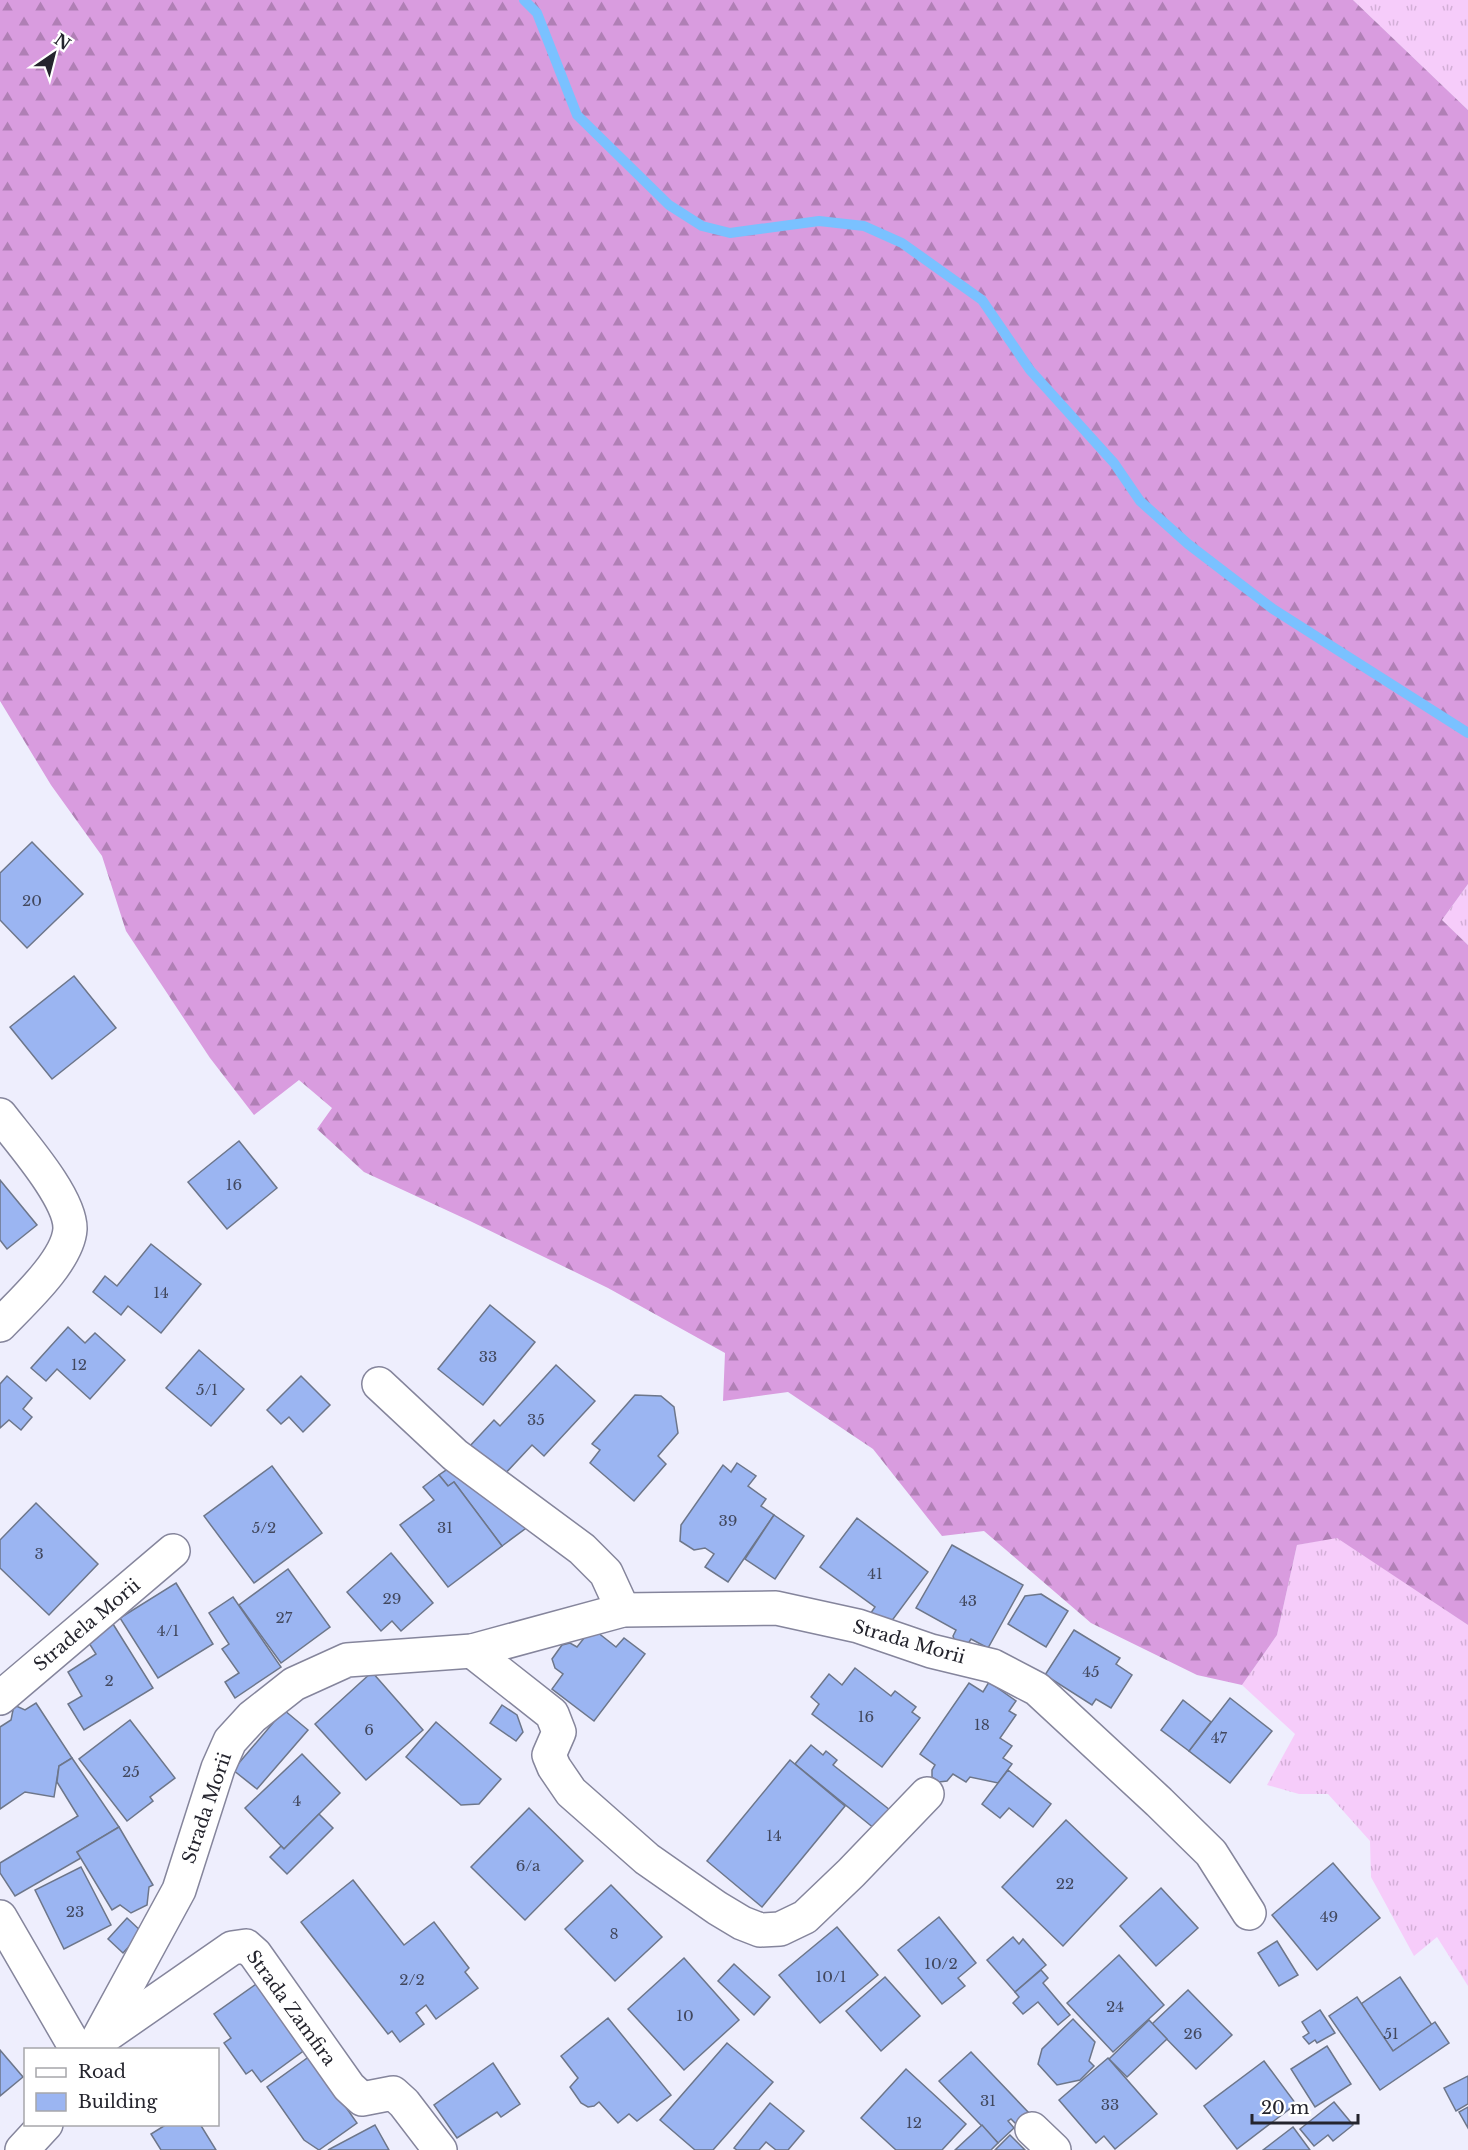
<svg xmlns="http://www.w3.org/2000/svg" width="1468" height="2150" font-family="'Libre Baskerville',serif">
<defs>
<pattern id="grass-tufts" width="24" height="20" patternUnits="userSpaceOnUse" patternTransform="scale(1.5)"><rect width="24" height="20" fill="#f6ccfa"/><path d="M3 7l-1-3M5 7V3M7 7l1-3M15 17l-1-3M17 17v-4M19 17l1-3" fill="none" stroke="#d3afd7"/></pattern>
<pattern id="forest-firs" width="22" height="20" patternUnits="userSpaceOnUse" patternTransform="scale(1.5)"><rect width="22" height="20" fill="#d99cdf"/><path d="M5 1l3.5 6h-7zM16 11l3.5 6h-7z" fill="#b07fb5"/></pattern>
</defs>
<rect width="100%" height="100%" fill="#eeeefd"/>
<g fill="url(#grass-tufts)">
<polygon points="1353,0 1468,0 1468,110"/>
<polygon points="1468,884 1468,945 1442,920"/>
<polygon points="1337,1537 1468,1625 1468,1986 1437,1937 1414,1956 1371,1877 1370,1841 1328,1794 1299,1794 1267,1785 1295,1734 1242,1685 1277,1635 1297,1545"/>
</g>
<polygon fill="url(#forest-firs)" points="0,0 1353,0 1468,110 1468,884 1442,920 1468,945 1468,1625 1337,1538 1297,1545 1277,1635 1242,1685 1197,1675 1091,1623 984,1531 942,1536 873,1449 788,1392 723,1401 725,1353 608,1288 470,1221 364,1172 317,1129 332,1108 299,1080 254,1115 210,1058 126,931 102,856 51,785 0,701"/>
<g fill="none" stroke-linecap="round" stroke-linejoin="round">
<polyline stroke="#7ac1ff" stroke-width="10" points="524,0 537,13 577,115 669,205 702,226 730,233 819,221 864,226 902,243 982,300 1030,370 1114,463 1140,501 1188,544 1273,609 1468,733"/>
</g>
<g fill="#9bb5f2" stroke="#6d768a" stroke-width="1.5">
<polygon points="32,842 83,894 27,948 0,920 0,873"/>
<polygon points="74,976 116,1028 52,1079 10,1027"/>
<polygon points="239,1141 277,1188 227,1229 188,1182"/>
<polygon points="0,1180 37,1225 7,1249 0,1240"/>
<polygon points="151,1244 201,1284 161,1333 128,1306 121,1315 93,1292 105,1276 117,1286"/>
<polygon points="490,1305 535,1342 483,1405 438,1369"/>
<polygon points="68,1327 85,1343 95,1333 125,1360 90,1399 57,1369 46,1381 31,1368"/>
<polygon points="199,1350 244,1389 211,1426 166,1388"/>
<polygon points="556,1365 595,1401 544,1456 532,1445 502,1477 469,1447 494,1420 500,1426"/>
<polygon points="7,1376 32,1398 23,1409 32,1417 21,1430 9,1420 0,1428 0,1384"/>
<polygon points="301,1376 330,1405 303,1432 289,1417 281,1424 267,1410"/>
<polygon points="635,1395 661,1396 674,1407 678,1433 658,1456 666,1464 634,1501 590,1463 600,1450 592,1444"/>
<polygon points="737,1463 756,1476 748,1486 766,1499 761,1506 774,1515 728,1582 705,1567 714,1554 705,1548 694,1550 680,1541 681,1525 723,1465 731,1472"/>
<polygon points="455,1464 529,1526 502,1546 454,1482 448,1486 439,1475"/>
<polygon points="272,1466 322,1533 254,1583 204,1516"/>
<polygon points="439,1475 448,1486 454,1482 502,1546 448,1587 400,1525 434,1500 423,1487"/>
<polygon points="36,1503 98,1564 49,1615 0,1568 0,1540"/>
<polygon points="774,1515 804,1536 775,1579 745,1559"/>
<polygon points="857,1518 928,1572 885,1630 868,1617 875,1607 820,1567"/>
<polygon points="952,1545 1023,1585 988,1648 971,1639 968,1644 955,1642 953,1636 956,1630 916,1608"/>
<polygon points="391,1553 433,1603 401,1631 392,1621 381,1631 347,1592"/>
<polygon points="288,1569 330,1627 281,1663 239,1605"/>
<polygon points="176,1583 213,1644 158,1678 120,1618"/>
<polygon points="1041,1594 1068,1611 1046,1647 1008,1624 1025,1596"/>
<polygon points="233,1597 281,1667 235,1698 225,1682 239,1673 222,1649 229,1644 209,1613"/>
<polygon points="113,1624 153,1688 84,1730 68,1704 82,1696 68,1672 96,1654 87,1640"/>
<polygon points="592,1628 616,1647 624,1638 645,1654 594,1721 552,1689 563,1674 555,1668 552,1659 562,1645 570,1643 577,1647"/>
<polygon points="1074,1630 1120,1658 1116,1664 1132,1675 1111,1708 1096,1699 1092,1705 1045,1675"/>
<polygon points="855,1668 891,1696 895,1691 916,1707 912,1712 920,1718 882,1767 812,1714 819,1704 811,1697 829,1674 842,1685"/>
<polygon points="372,1672 423,1730 366,1780 315,1724"/>
<polygon points="989,1682 1016,1701 1009,1711 1016,1715 1000,1738 1012,1746 1003,1758 1012,1764 998,1783 970,1777 966,1782 953,1774 947,1781 939,1782 932,1777 932,1770 935,1765 920,1754 969,1683 983,1692"/>
<polygon points="1230,1698 1272,1731 1230,1783 1189,1751"/>
<polygon points="1183,1700 1211,1722 1189,1751 1161,1730"/>
<polygon points="36,1703 72,1758 59,1766 54,1797 25,1792 0,1809 0,1727 11,1720 14,1705 25,1710"/>
<polygon points="502,1705 517,1715 523,1732 516,1741 490,1723"/>
<polygon points="284,1710 308,1730 257,1789 233,1770"/>
<polygon points="130,1720 175,1778 150,1797 153,1801 127,1821 79,1759"/>
<polygon points="436,1722 501,1779 479,1804 461,1805 406,1757"/>
<polygon points="811,1745 823,1755 826,1751 837,1760 833,1765 890,1810 875,1829 795,1764"/>
<polygon points="302,1754 340,1793 284,1849 245,1808"/>
<polygon points="72,1758 119,1827 77,1852 81,1858 15,1896 0,1873 0,1863 78,1816 57,1782 59,1766"/>
<polygon points="790,1760 845,1806 762,1907 707,1861"/>
<polygon points="1008,1770 1051,1804 1033,1827 1009,1808 1000,1818 982,1804"/>
<polygon points="529,1808 583,1861 525,1920 471,1867"/>
<polygon points="319,1814 333,1828 287,1874 270,1857 281,1846 284,1849"/>
<polygon points="1066,1820 1127,1878 1063,1946 1002,1887"/>
<polygon points="119,1827 153,1885 149,1887 147,1905 131,1913 120,1905 112,1910 77,1852"/>
<polygon points="1333,1863 1380,1918 1317,1970 1272,1915"/>
<polygon points="81,1867 111,1925 64,1949 35,1890"/>
<polygon points="353,1880 404,1945 434,1922 469,1968 465,1972 478,1988 436,2019 426,2005 416,2013 424,2024 400,2042 392,2031 388,2034 301,1922"/>
<polygon points="611,1885 662,1937 615,1981 565,1929"/>
<polygon points="1161,1888 1198,1928 1156,1966 1120,1926"/>
<polygon points="939,1917 976,1963 958,1978 965,1986 942,2004 898,1950"/>
<polygon points="127,1918 142,1932 123,1953 108,1939"/>
<polygon points="837,1927 878,1975 820,2023 779,1975"/>
<polygon points="1013,1937 1019,1944 1023,1939 1046,1965 1015,1992 987,1960"/>
<polygon points="1277,1941 1298,1975 1279,1986 1258,1953"/>
<polygon points="1119,1955 1164,2005 1113,2052 1067,2003"/>
<polygon points="684,1958 739,2020 684,2070 628,2009"/>
<polygon points="734,1964 770,1997 754,2015 718,1981"/>
<polygon points="1041,1970 1048,1978 1043,1983 1070,2015 1058,2025 1038,2002 1023,2014 1013,2003 1019,1997 1015,1992"/>
<polygon points="885,1977 920,2016 881,2051 846,2011"/>
<polygon points="1400,1977 1432,2025 1393,2051 1361,2004"/>
<polygon points="259,1982 306,2049 261,2082 252,2070 246,2074 224,2043 231,2038 214,2014"/>
<polygon points="1188,1990 1232,2035 1196,2069 1152,2024"/>
<polygon points="1357,1997 1393,2051 1435,2022 1449,2043 1380,2090 1329,2016"/>
<polygon points="1320,2010 1335,2033 1317,2043 1315,2040 1309,2044 1303,2037 1309,2033 1302,2022"/>
<polygon points="608,2018 671,2095 637,2121 629,2114 618,2123 599,2102 594,2106 588,2107 581,2103 570,2087 578,2078 561,2056"/>
<polygon points="1073,2019 1095,2042 1089,2061 1094,2066 1080,2080 1057,2085 1038,2064 1042,2049"/>
<polygon points="1149,2020 1167,2039 1127,2077 1109,2059"/>
<polygon points="727,2043 773,2082 713,2150 695,2150 660,2120"/>
<polygon points="1327,2046 1351,2084 1315,2107 1291,2069"/>
<polygon points="0,2050 23,2077 0,2096"/>
<polygon points="971,2052 1029,2113 1017,2125 1011,2119 1008,2121 1014,2128 998,2143 939,2081"/>
<polygon points="310,2056 357,2123 319,2150 304,2140 267,2087"/>
<polygon points="1108,2058 1157,2114 1115,2149 1104,2136 1096,2143 1059,2100"/>
<polygon points="1264,2061 1296,2104 1237,2149 1204,2106"/>
<polygon points="493,2063 520,2104 501,2117 497,2112 457,2138 434,2105"/>
<polygon points="906,2069 966,2124 942,2150 896,2150 861,2118"/>
<polygon points="1468,2076 1468,2104 1456,2111 1444,2088"/>
<polygon points="1334,2102 1353,2125 1333,2141 1328,2135 1314,2146 1300,2129"/>
<polygon points="770,2103 804,2131 788,2150 776,2150 766,2142 759,2150 737,2150 734,2148"/>
<polygon points="1468,2107 1468,2128 1459,2112"/>
<polygon points="167,2124 200,2124 216,2150 161,2150 151,2134"/>
<polygon points="375,2125 389,2150 328,2150"/>
<polygon points="982,2125 998,2143 991,2150 955,2150"/>
<polygon points="1293,2127 1310,2150 1263,2150"/>
<polygon points="1010,2135 1025,2150 995,2150"/>
</g>
<g fill="none" stroke-linecap="round" stroke-linejoin="round">
<g stroke="#85859c" stroke-width="36">
<g id="minor">
<path d="M0,1115C19,1140 71,1198 70,1229C68,1261 21,1303 0,1325"/>
<polyline points="379,1384 455,1455 582,1549 606,1573 623,1610"/>
<polyline points="472,1651 552,1714 559,1732 549,1755 554,1767 571,1792 647,1859 717,1908 742,1923 760,1930 780,1929 805,1917 851,1873 927,1794"/>
<polyline points="0,1698 173,1551"/>
<polyline points="0,1917 77,2050"/>
<polyline points="101,2039 232,1948 246,1946 255,1954 349,2087 362,2099 393,2093 404,2103 440,2150"/>
<polyline points="92,2050 179,1890 218,1768 230,1741 252,1717 294,1684 347,1660 472,1651 623,1610 776,1608 858,1626 931,1651 993,1666 1037,1689 1159,1802 1211,1853 1249,1913"/>
<polyline points="1032,2129 1054,2150"/>
<polyline points="22,2150 46,2124"/>
</g>
</g>
<use href="#minor" stroke="#fff" stroke-width="33"/>
</g>
<g text-anchor="middle" dominant-baseline="central" stroke-width="4.5" stroke-linejoin="round" paint-order="stroke">
<g font-size="15" fill="#42485e">
<text x="32" y="900">20</text>
<text x="234" y="1184">16</text>
<text x="161" y="1292">14</text>
<text x="488" y="1356">33</text>
<text x="79" y="1364">12</text>
<text x="207" y="1389">5/1</text>
<text x="536" y="1419">35</text>
<text x="728" y="1520">39</text>
<text x="264" y="1527">5/2</text>
<text x="445" y="1527">31</text>
<text x="39" y="1553">3</text>
<text x="875" y="1573">41</text>
<text x="392" y="1598">29</text>
<text x="968" y="1600">43</text>
<text x="284" y="1617">27</text>
<text x="168" y="1630">4/1</text>
<text x="1091" y="1671">45</text>
<text x="109" y="1680">2</text>
<text x="866" y="1716">16</text>
<text x="982" y="1724">18</text>
<text x="369" y="1729">6</text>
<text x="1219" y="1737">47</text>
<text x="131" y="1771">25</text>
<text x="297" y="1800">4</text>
<text x="774" y="1835">14</text>
<text x="528" y="1865">6/a</text>
<text x="1065" y="1883">22</text>
<text x="75" y="1911">23</text>
<text x="1329" y="1916">49</text>
<text x="614" y="1933">8</text>
<text x="941" y="1963">10/2</text>
<text x="831" y="1976">10/1</text>
<text x="412" y="1979">2/2</text>
<text x="1115" y="2006">24</text>
<text x="685" y="2015">10</text>
<text x="1193" y="2033">26</text>
<text x="1391" y="2033">51</text>
<text x="988" y="2100">31</text>
<text x="1110" y="2104">33</text>
<text x="914" y="2122">12</text>
</g>
<g font-size="18" fill="#24242d" stroke="#fff">
<text transform="translate(87 1625) rotate(-40)">Stradela Morii</text>
<text transform="translate(909 1642) rotate(16)">Strada Morii</text>
<text transform="translate(207 1808) rotate(-71)">Strada Morii</text>
<text transform="translate(291 2008) rotate(54)">Strada Zamfira</text>
</g>
</g>
<rect x="24" y="2048" width="195" height="78" fill="#ffffff" stroke="#a7a7ab" stroke-width="1.5"/>
<rect x="36" y="2068" width="30" height="9" fill="#ffffff" stroke="#a7a7ab" stroke-width="1.5"/>
<text x="78" y="2078" font-size="18" fill="#24242d">Road</text>
<rect x="36" y="2093" width="30" height="18" fill="#9bb5f2" stroke="#a7a7ab" stroke-width="1.5"/>
<text x="78" y="2108" font-size="18" fill="#24242d">Building</text>
<g transform="translate(54 54) rotate(35)" stroke="#ffffff" stroke-width="4.5" paint-order="stroke">
<path d="M0-4.5L10 22L0 15L-10 22Z" fill="#24242d"/>
<text y="-9" font-size="16" font-weight="bold" text-anchor="middle" fill="#24242d">N</text>
</g>
<path d="M1252 2114v9h106v-9" fill="none" stroke="#24242d" stroke-width="3"/>
<text x="1261" y="2114" font-size="18" fill="#24242d" stroke="#ffffff" stroke-width="4.5" paint-order="stroke">20 m</text>
</svg>
